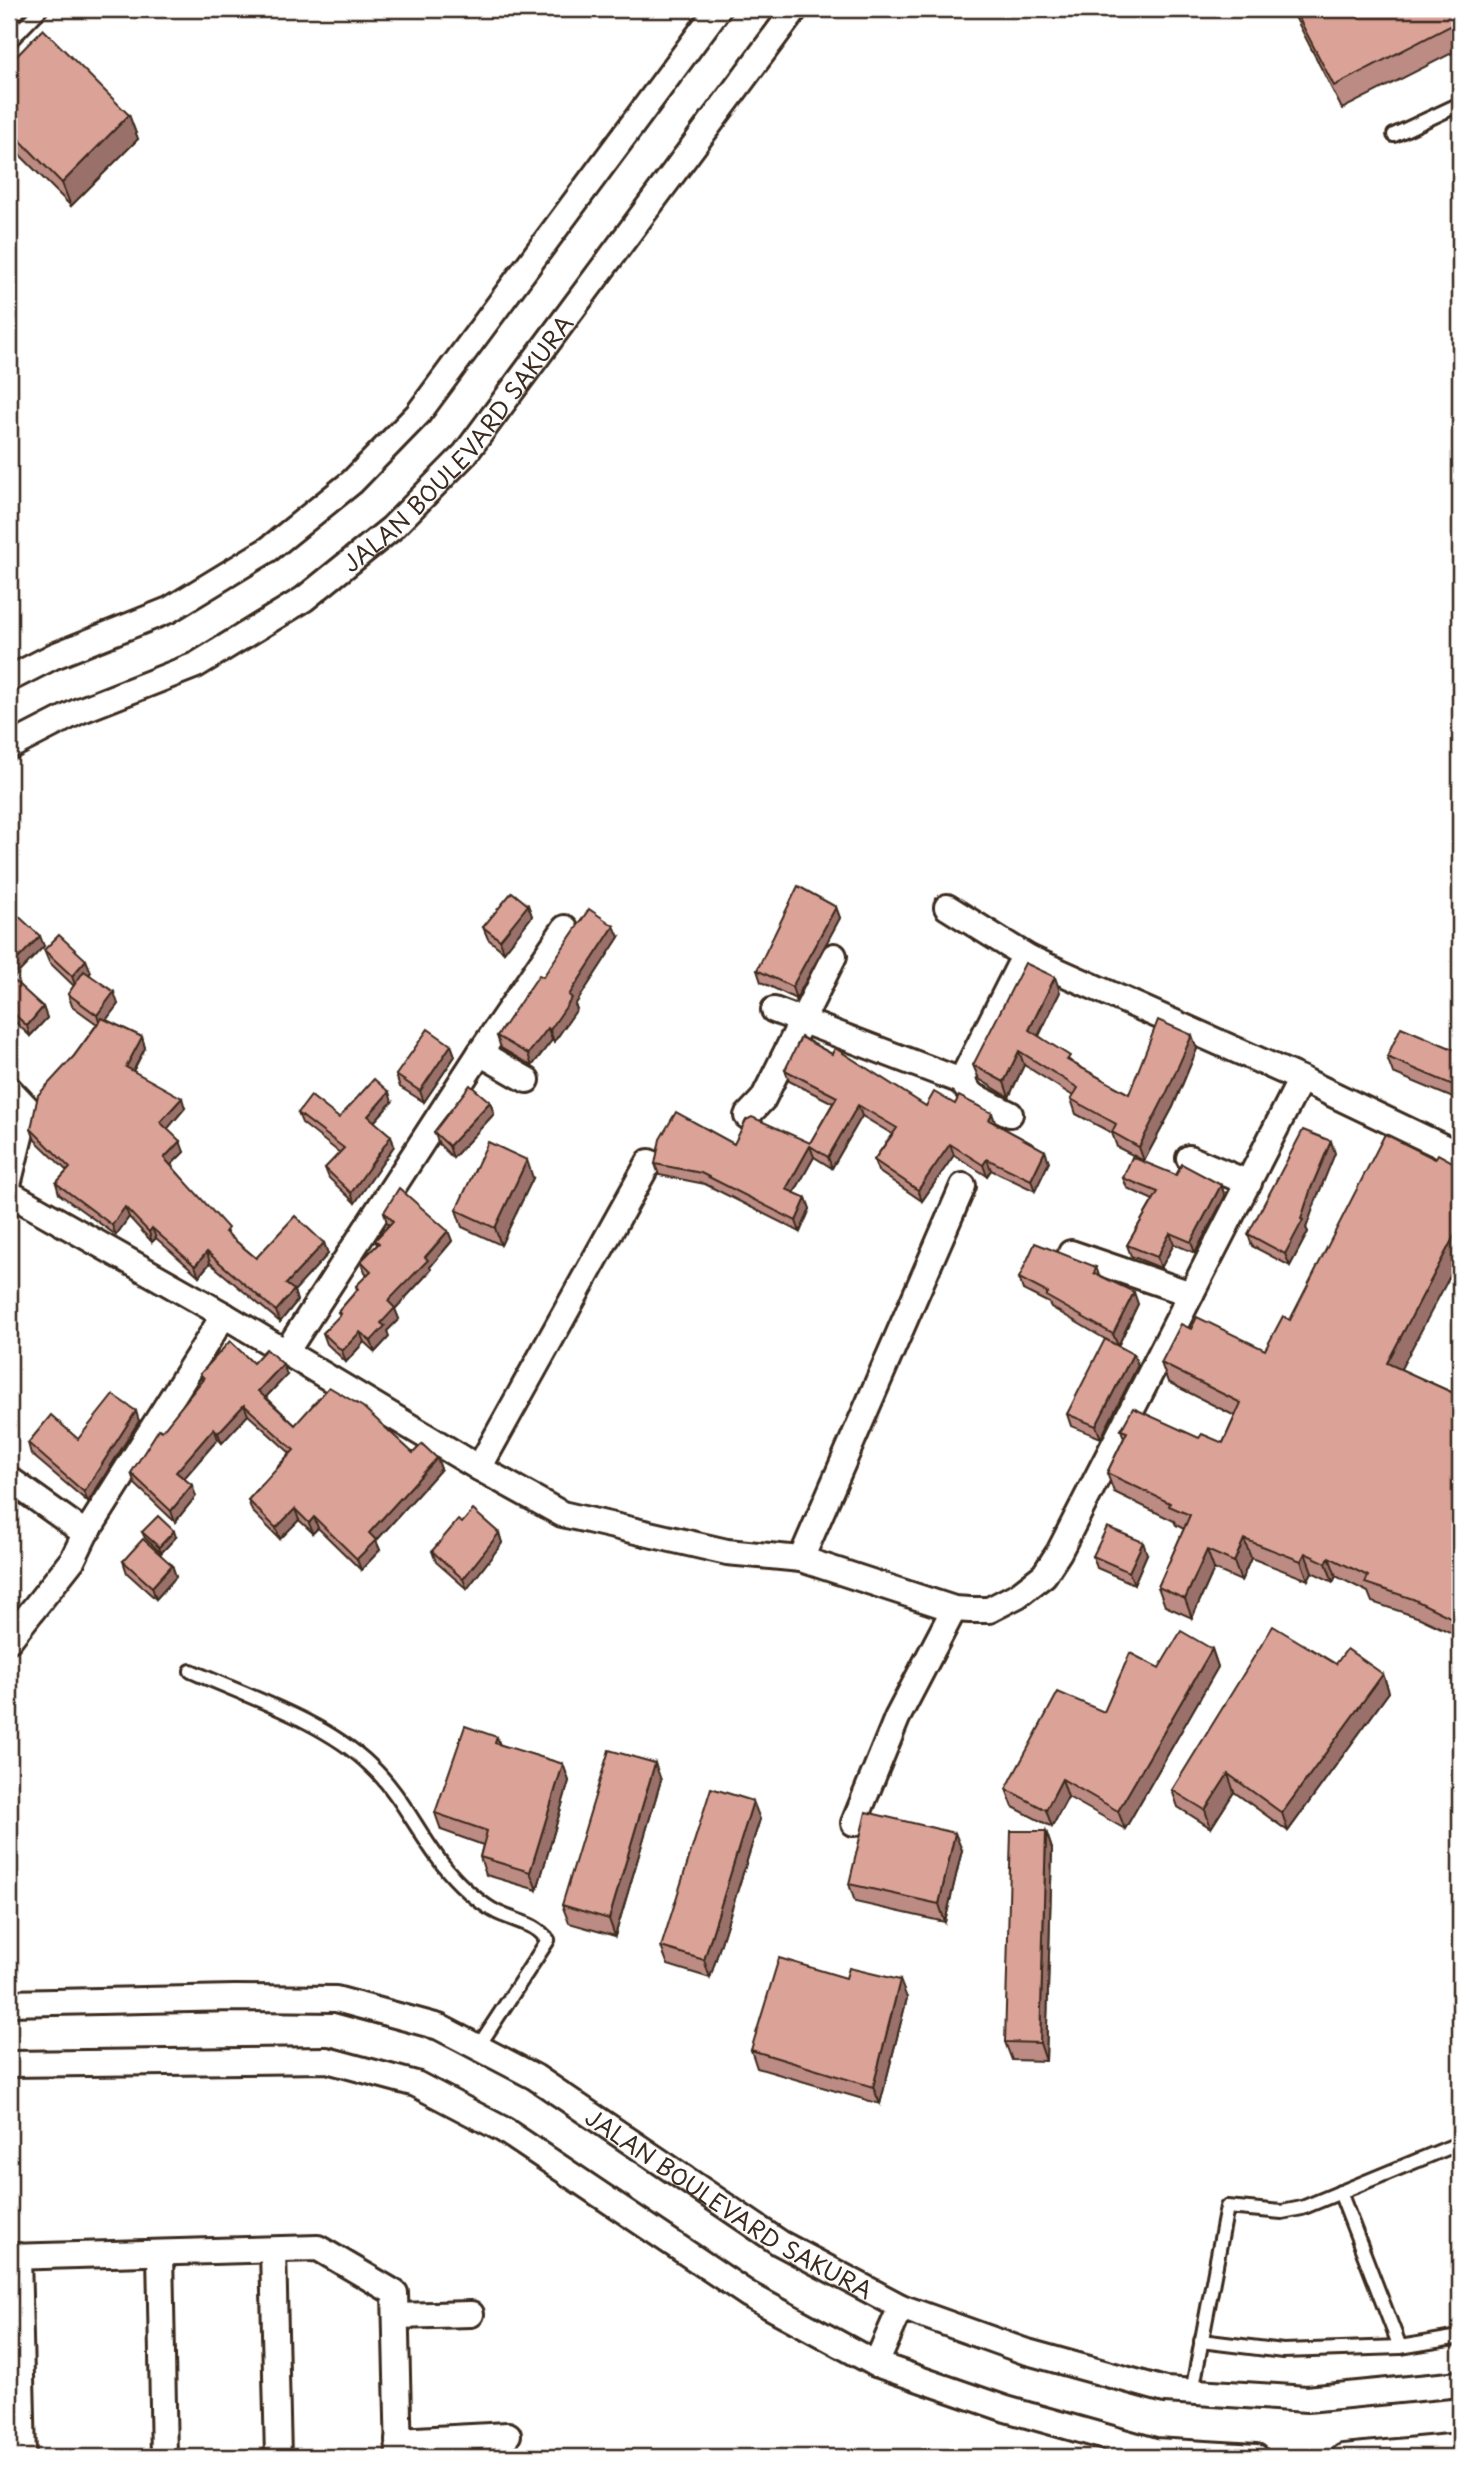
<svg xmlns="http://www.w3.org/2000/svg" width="1469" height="2466" font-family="'Playpen Sans',sans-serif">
<rect width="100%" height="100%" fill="#fff"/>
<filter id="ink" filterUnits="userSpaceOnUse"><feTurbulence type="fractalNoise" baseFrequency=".0143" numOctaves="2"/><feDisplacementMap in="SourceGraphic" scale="14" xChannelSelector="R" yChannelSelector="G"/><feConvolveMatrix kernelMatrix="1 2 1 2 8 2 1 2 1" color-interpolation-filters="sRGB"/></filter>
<g filter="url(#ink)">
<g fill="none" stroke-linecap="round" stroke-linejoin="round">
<g stroke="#3b2a1e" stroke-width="18">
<g id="service">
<polyline points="9,18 20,31"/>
<polyline points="9,42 41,9"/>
<polyline points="1394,135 1460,104"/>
<path d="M191,1671C249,1697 324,1721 370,1765C407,1799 424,1849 460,1884C471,1895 489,1910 503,1915C522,1923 535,1924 548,1940L478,2047"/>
<polyline points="1340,2192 1400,2347"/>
<polyline points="1201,2341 1283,2351 1400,2347 1460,2337"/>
<polyline points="1192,2392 1227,2207 1282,2212 1302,2208 1460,2143"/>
</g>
</g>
<g stroke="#3b2a1e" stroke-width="30">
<g id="minor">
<polyline points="9,679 54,656 169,610 269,549 352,482 418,414 718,9"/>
<path id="s1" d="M9,747L79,711L196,665L304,599L392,528L465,454L795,9"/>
<polyline points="947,907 1029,958"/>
<polyline points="774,1010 961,1081"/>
<polyline points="480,1053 527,1080"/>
<polyline points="9,1089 27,1108 9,1181"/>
<polyline points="1010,1114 972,1095 961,1081 1018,968 1029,958 1301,1079"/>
<polyline points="747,1116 763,1099 834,956"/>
<polyline points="1189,1158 1249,1183"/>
<polyline points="9,1193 224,1315 479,1468 562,1514 727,1552 801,1559 954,1609 970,1610 989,1610 1018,1595 1044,1575 1059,1552 1301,1079 1460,1155"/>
<polyline points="1071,1253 1191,1294"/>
<polyline points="286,1352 480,1053 565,928"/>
<polyline points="479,1468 649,1162"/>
<polyline points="9,1479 82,1531 89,1529 224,1315"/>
<polyline points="801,1559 963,1186"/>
<polyline points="9,1640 73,1559 87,1530"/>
<polyline points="854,1823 897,1718 954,1609"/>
<path id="s2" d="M9,2003L235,1998L336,1999L439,2027L535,2077L780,2243L901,2307L1024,2351L1165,2390L1307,2399L1460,2384"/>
<polyline points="9,2064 327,2060 416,2084 504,2130 749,2295 876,2364 1006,2409 1155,2451 1256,2457"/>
<polyline points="273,2250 278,2457"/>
<polyline points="160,2253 164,2457"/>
<polyline points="18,2256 23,2457"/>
<polyline points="9,2257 318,2248 395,2293 399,2457"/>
<polyline points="396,2316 471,2314"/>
<polyline points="876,2364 901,2307"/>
<polyline points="398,2441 508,2435"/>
<polyline points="1344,2457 1460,2446"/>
</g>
</g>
<use href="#service" stroke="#fff" stroke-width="12"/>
<use href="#minor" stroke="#fff" stroke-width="24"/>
</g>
<g fill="#bc8b83" stroke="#3b2a1e" stroke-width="2">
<polygon points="1291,9 1460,9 1460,49 1342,109"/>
<polygon points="9,64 129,115 138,139 71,206 9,144"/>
<polygon points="528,905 532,916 504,952 488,939 483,927"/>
<polygon points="836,907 840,918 796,999 761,982 757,970"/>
<polygon points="9,915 44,946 12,979 43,1007 47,1018 30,1036 9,1016"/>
<polygon points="619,937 575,1005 577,1009 554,1042 552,1040 532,1066 501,1048 497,1036 543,977"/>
<polygon points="44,950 91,972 89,974 118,1004 106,1020 142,1037 145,1048 133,1071 185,1108 167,1129 184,1152 171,1165 231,1237 256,1258 324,1243 328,1254 294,1291 297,1301 280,1322 210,1263 199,1276 156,1238 152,1242 129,1217 116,1235 59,1194 56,1183 67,1171 35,1140 31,1129 74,1056 97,1024 72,1006 68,994 74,986 49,962"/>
<polygon points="1060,992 1039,1036 1073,1063 1129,1094 1197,1049 1173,1107 1144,1161 1117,1147 1112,1133 1076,1114 1071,1099 1073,1096 1024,1065 1009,1097 979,1079 973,1065"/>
<polygon points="451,1045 455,1056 424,1102 400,1087 396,1075"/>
<polygon points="1460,1052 1460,1101 1393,1073 1387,1057"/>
<polygon points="785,1070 926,1106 955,1104 996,1124 1045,1151 1049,1162 1035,1191 991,1170 987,1176 954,1155 922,1201 878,1171 874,1160 892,1134 862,1116 832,1168 814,1157 794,1193 806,1198 810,1209 800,1232 705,1184 659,1175 655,1164 734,1144 810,1143 833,1103 789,1081"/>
<polygon points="392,1102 374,1122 391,1136 394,1146 355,1203 329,1178 325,1168 340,1153 302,1123 298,1113 339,1118"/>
<polygon points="490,1102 494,1114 453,1158 439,1144 434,1132"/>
<polygon points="1335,1153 1316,1200 1306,1228 1308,1232 1290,1266 1252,1246 1248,1234"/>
<polygon points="1176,1175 1221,1185 1225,1196 1195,1253 1174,1244 1161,1268 1131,1256 1127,1245 1153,1200 1127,1188 1123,1178"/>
<polygon points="533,1178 501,1245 462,1227 456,1210"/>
<polygon points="384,1212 448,1231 452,1241 430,1267 431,1270 395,1309 399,1319 387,1331 389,1337 375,1352 364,1342 346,1362 327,1344 323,1333 340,1316 338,1312 357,1290 356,1286 368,1275 365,1272 361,1261 377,1245 375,1240 389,1225 387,1223"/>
<polygon points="1096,1267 1099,1275 1138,1304 1118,1346 1133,1354 1138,1365 1101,1438 1071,1426 1067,1414 1110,1342 1051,1307 1049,1303 1023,1290 1019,1278"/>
<polygon points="1191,1329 1265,1350 1400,1369 1460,1396 1460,1637 1420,1618 1372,1602 1368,1592 1336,1576 1333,1582 1312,1572 1308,1580 1251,1558 1241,1581 1214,1569 1192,1618 1165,1606 1158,1587 1184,1529 1176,1525 1174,1521 1114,1492 1107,1473 1124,1438 1121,1430 1199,1438 1223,1443 1235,1416 1168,1382 1161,1363"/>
<polygon points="253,1363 287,1375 266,1397 295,1425 437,1458 441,1469 376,1541 380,1550 361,1570 318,1528 313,1533 299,1520 280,1539 252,1511 248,1500 290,1453 248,1415 222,1443 218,1439 184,1478 196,1496 175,1522 135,1484 131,1473 162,1431 202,1381 200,1374"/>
<polygon points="139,1421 88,1502 31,1454 28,1443 78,1439"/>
<polygon points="462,1523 499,1533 502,1543 467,1589 436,1562 432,1551"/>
<polygon points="142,1532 176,1537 161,1553 145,1538"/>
<polygon points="1147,1554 1134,1584 1097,1568 1093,1556"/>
<polygon points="123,1561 172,1565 176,1577 156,1599 127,1573"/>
<polygon points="1212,1649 1218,1667 1125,1829 1068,1797 1052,1827 1013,1807 1006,1789 1159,1668"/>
<polygon points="1336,1664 1383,1674 1389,1692 1288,1831 1234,1792 1211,1828 1178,1807 1172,1790"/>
<polygon points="497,1737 500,1745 563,1764 569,1781 537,1890 486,1875 480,1857 483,1845 441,1830 435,1813"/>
<polygon points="661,1780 615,1936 569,1923 562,1905"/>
<polygon points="760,1819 710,1978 668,1965 661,1947"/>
<polygon points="1046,1831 1052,1849 1046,2061 1012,2060 1005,2042"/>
<polygon points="962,1850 945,1922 855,1902 849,1884"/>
<polygon points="907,1998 880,2104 757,2068 751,2050"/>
</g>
<g fill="#99716a" stroke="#3b2a1e" stroke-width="2">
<polygon points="129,115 138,139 71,206 62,183"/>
<polygon points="528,905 532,916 504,952 500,940"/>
<polygon points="836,907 840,918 796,999 792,987"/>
<polygon points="614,926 619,937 575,1005 577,1009 554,1042 550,1030 569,995"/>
<polygon points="40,936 44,946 9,983 9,968"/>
<polygon points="86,960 91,972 76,988 72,976"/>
<polygon points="1055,977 1060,992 1034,1044 1029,1030"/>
<polygon points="114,992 118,1004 101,1027 97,1015"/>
<polygon points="43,1007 47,1018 30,1036 27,1026"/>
<polygon points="548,1028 552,1040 532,1066 528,1054"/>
<polygon points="1192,1035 1197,1049 1173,1107 1144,1161 1139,1147"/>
<polygon points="142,1037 145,1048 130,1077 126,1067"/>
<polygon points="451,1045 455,1056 424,1102 420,1091"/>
<polygon points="1019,1051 1024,1065 1009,1097 1004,1082"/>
<polygon points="389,1092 392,1102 371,1125 368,1116"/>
<polygon points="182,1098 185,1108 164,1133 160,1122"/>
<polygon points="490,1102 494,1114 453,1158 449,1146"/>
<polygon points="858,1105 862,1116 832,1168 828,1157"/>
<polygon points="992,1113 996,1124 989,1120"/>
<polygon points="391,1136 394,1146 355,1203 351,1193"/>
<polygon points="180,1141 184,1152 168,1168 164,1158"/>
<polygon points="1331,1141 1335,1153 1316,1200 1306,1228 1308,1232 1290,1266 1285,1254 1301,1219 1311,1188"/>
<polygon points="950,1144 954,1155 922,1201 918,1190"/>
<polygon points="810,1146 814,1157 790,1200 786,1189"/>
<polygon points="1045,1151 1049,1162 1035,1191 1031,1180"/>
<polygon points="987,1159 991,1170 987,1176 983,1165"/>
<polygon points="527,1160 533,1178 501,1245 495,1228"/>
<polygon points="1221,1185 1225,1196 1195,1253 1191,1242"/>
<polygon points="806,1198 810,1209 800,1232 796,1221"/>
<polygon points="125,1207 129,1217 116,1235 112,1225"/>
<polygon points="1460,1225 1460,1257 1394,1382 1387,1363"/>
<polygon points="152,1228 156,1238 152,1242 149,1232"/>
<polygon points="448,1231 452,1241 430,1267 431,1270 395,1309 399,1319 387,1331 389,1337 375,1352 371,1341 381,1323 388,1301"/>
<polygon points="1170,1233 1174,1244 1161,1268 1157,1257"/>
<polygon points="324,1243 328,1254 294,1291 297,1301 280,1322 276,1311 286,1284"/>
<polygon points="207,1252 210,1263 199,1276 195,1266"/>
<polygon points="1134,1292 1138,1304 1118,1346 1113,1334"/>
<polygon points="360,1332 364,1342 346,1362 342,1351"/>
<polygon points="1133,1354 1138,1365 1101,1438 1096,1426"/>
<polygon points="283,1364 287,1375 262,1401 258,1391"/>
<polygon points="244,1405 248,1415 222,1443 218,1433"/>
<polygon points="136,1411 139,1421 88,1502 84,1492"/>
<polygon points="214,1428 218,1439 180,1483 176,1472"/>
<polygon points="437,1458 441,1469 376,1541 380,1550 361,1570 357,1559 369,1533"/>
<polygon points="192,1485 196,1496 175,1522 171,1511"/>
<polygon points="295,1509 299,1520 280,1539 276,1528"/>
<polygon points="314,1517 318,1528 313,1533 309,1523"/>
<polygon points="174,1531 176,1537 161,1553 159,1547"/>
<polygon points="499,1533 502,1543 467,1589 463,1579"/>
<polygon points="1244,1539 1251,1558 1241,1581 1234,1562"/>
<polygon points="1143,1542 1147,1554 1134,1584 1129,1572"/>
<polygon points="1207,1550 1214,1569 1192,1618 1185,1599"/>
<polygon points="1305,1553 1312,1572 1308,1580 1301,1561"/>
<polygon points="1329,1557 1336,1576 1333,1582 1326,1563"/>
<polygon points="172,1565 176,1577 156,1599 152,1587"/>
<polygon points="1212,1649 1218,1667 1125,1829 1118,1811"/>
<polygon points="1383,1674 1389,1692 1288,1831 1282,1813"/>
<polygon points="655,1763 661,1780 615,1936 609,1919"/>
<polygon points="563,1764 569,1781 537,1890 530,1872"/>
<polygon points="1228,1774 1234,1792 1211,1828 1205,1810"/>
<polygon points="1062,1779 1068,1797 1052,1827 1046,1810"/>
<polygon points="753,1801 760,1819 710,1978 704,1960"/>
<polygon points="1046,1831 1052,1849 1046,2061 1040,2043"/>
<polygon points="955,1833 962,1850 945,1922 939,1904"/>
<polygon points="900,1980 907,1998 880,2104 873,2087"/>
</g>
<g fill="#dba298" stroke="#3b2a1e" stroke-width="2">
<polygon points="1294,9 1460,9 1460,21 1334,86"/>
<polygon points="43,29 129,115 62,183 9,129 9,64"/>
<polygon points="798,886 836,907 792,987 757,970"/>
<polygon points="512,892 528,905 500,940 483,927"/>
<polygon points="589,909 614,926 569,995 572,998 550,1030 548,1028 528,1054 497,1036 539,975 543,977"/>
<polygon points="13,911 40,936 9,968 9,915"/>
<polygon points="59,935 86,960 72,976 44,950"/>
<polygon points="1025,963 1055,977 1029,1030 1070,1056 1067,1060 1129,1094 1158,1020 1192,1035 1167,1092 1139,1147 1112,1132 1116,1124 1071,1099 1078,1088 1019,1051 1004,1082 973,1065"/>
<polygon points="84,971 114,992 97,1015 68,994"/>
<polygon points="9,976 43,1007 27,1026 9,1009"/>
<polygon points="102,1018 142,1037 126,1067 182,1098 160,1122 180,1141 164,1158 228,1228 225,1232 256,1258 295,1216 324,1243 286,1284 294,1290 276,1311 207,1252 195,1266 152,1228 149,1232 125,1207 112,1225 56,1183 70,1168 31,1129 38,1095 74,1056"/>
<polygon points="1401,1027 1460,1052 1460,1088 1387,1057"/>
<polygon points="428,1029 451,1045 420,1091 396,1075"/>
<polygon points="801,1037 832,1054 835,1048 926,1106 934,1092 955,1104 959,1096 992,1113 989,1120 1045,1151 1031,1180 987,1159 983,1165 950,1144 918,1190 874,1160 897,1128 858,1105 828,1157 810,1146 786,1189 806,1198 796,1221 701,1173 655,1164 660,1139 676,1112 734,1144 746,1120 752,1117 810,1143 837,1097 785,1070"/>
<polygon points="374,1079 389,1092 368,1116 391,1136 351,1193 325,1168 344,1148 298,1113 311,1096 339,1118"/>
<polygon points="470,1085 490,1102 449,1146 434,1132"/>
<polygon points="1303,1130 1331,1141 1311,1188 1301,1219 1303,1220 1285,1254 1248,1234"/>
<polygon points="1385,1134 1435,1159 1438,1154 1460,1166 1460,1225 1387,1363 1460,1396 1460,1622 1413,1599 1365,1583 1368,1576 1329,1557 1326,1563 1305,1553 1301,1561 1244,1539 1234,1562 1207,1550 1185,1599 1158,1587 1190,1515 1169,1506 1170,1503 1107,1473 1127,1432 1121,1430 1133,1408 1199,1438 1202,1434 1223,1443 1241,1403 1161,1363 1181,1324 1191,1329 1197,1317 1265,1350 1283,1316 1290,1320"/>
<polygon points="488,1142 527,1160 495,1228 456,1210"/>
<polygon points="1132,1157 1176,1175 1182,1164 1221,1185 1191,1242 1170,1233 1157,1257 1127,1245 1158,1192 1123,1178"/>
<polygon points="399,1188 448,1231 425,1257 428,1260 388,1301 395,1308 381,1323 385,1326 371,1341 360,1332 342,1351 323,1333 341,1314 338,1312 358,1289 356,1286 371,1271 361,1261 379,1243 375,1240 393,1221 384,1212"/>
<polygon points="1035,1243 1096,1267 1094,1273 1134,1292 1113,1334 1046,1296 1048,1293 1019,1278"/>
<polygon points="1105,1339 1133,1354 1096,1426 1067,1414"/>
<polygon points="230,1341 253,1363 266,1349 283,1364 258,1391 295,1425 329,1387 363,1407 413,1453 422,1444 437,1458 369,1533 376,1540 357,1559 314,1517 309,1523 295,1509 276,1528 248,1500 294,1450 244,1405 218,1433 214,1428 176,1472 192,1485 171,1511 131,1473 159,1429 162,1431 204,1378 200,1374"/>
<polygon points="113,1395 136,1411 84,1492 28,1443 51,1415 78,1439"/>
<polygon points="473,1510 499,1533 463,1579 432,1551 458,1520 462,1523"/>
<polygon points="158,1516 174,1531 159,1547 142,1532"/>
<polygon points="1107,1527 1143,1542 1129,1572 1093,1556"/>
<polygon points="143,1539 172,1565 152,1587 123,1561"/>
<polygon points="1273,1626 1336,1664 1347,1649 1383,1674 1282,1813 1228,1774 1205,1810 1172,1790"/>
<polygon points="1181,1631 1212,1649 1118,1811 1062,1779 1046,1810 1006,1789 1058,1692 1104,1712 1130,1653 1159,1668"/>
<polygon points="465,1726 497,1737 495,1743 563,1764 530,1872 480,1857 487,1831 435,1813"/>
<polygon points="609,1750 655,1763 609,1919 562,1905"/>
<polygon points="711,1788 753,1801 704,1960 661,1947"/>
<polygon points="866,1812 955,1833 939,1904 849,1884"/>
<polygon points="1011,1831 1046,1831 1040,2043 1005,2042"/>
<polygon points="779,1958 846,1978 849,1968 900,1980 873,2087 751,2050"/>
</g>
</g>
<g text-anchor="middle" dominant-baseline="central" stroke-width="5" stroke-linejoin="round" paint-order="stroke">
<g font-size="23" fill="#3b2a1e" stroke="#fff">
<text stroke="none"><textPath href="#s1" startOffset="551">JALAN BOULEVARD SAKURA</textPath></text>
<text stroke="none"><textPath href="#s2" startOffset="774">JALAN BOULEVARD SAKURA</textPath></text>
</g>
</g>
<rect width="1469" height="2466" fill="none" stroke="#fff" stroke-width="35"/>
<rect x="18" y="18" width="1434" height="2431" fill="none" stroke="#3b2a1e" stroke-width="2.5" filter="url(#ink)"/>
</svg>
